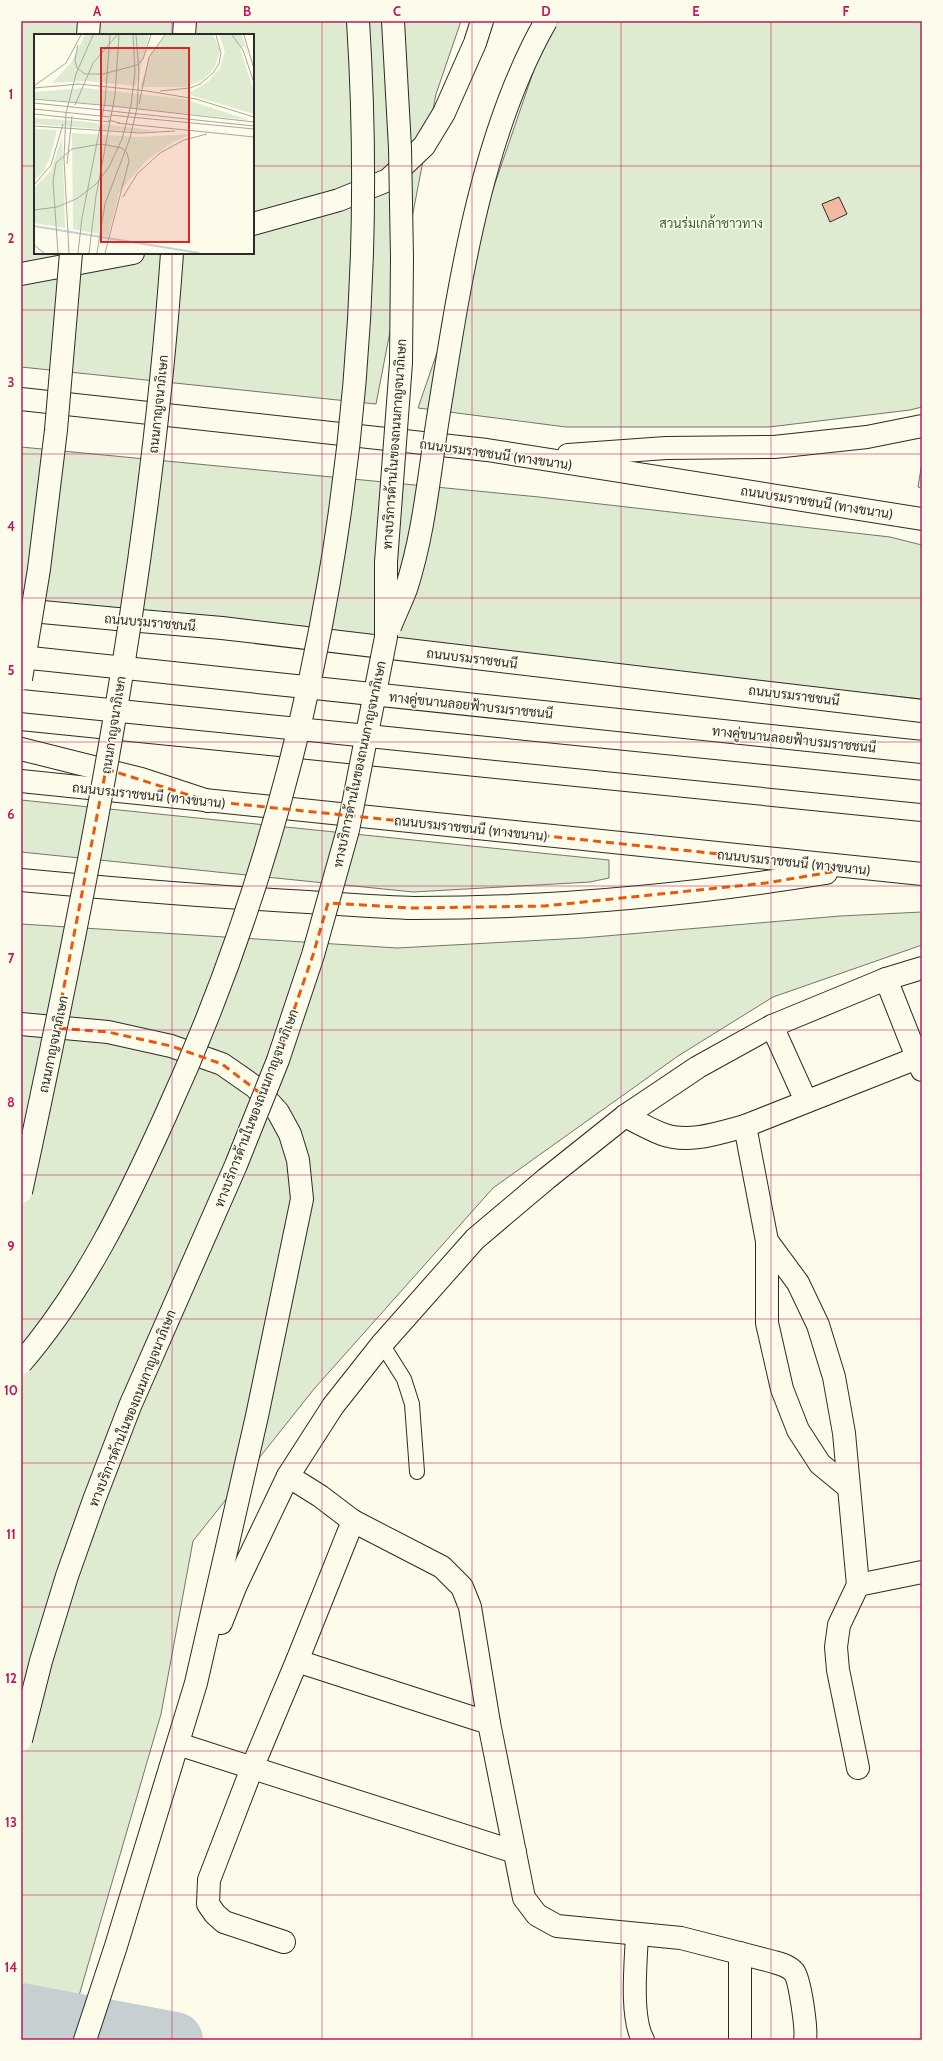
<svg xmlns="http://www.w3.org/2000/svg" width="943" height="2061" font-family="Cabin,Sarabun,sans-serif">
<rect width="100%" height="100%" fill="#fdfbea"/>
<g fill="#deebd1" stroke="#74746e" fill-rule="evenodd">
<path d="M21,21H461L436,94L376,404L21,367ZM35,35H253V253H35Z"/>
<polygon points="558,21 922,21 922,407 910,410 769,427 566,427 418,408 537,61"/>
<polygon points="21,447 539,497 890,537 922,545 922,699 21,605"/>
<polygon points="922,462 922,488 918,487"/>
<polygon points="21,800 609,860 609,878 590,882 413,892 21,852"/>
<polygon points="922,912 922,945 773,997 678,1056 493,1188 314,1389 193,1541 161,1714 76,2006 21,1995 21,924 397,948 582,938 840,916"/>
</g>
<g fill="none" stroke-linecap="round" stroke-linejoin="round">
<polyline stroke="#c7d0d0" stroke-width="56" points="21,2011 175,2040"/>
</g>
<polygon fill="#f2b8a0" stroke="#2b2b2b" points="839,197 847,214 830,222 822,204"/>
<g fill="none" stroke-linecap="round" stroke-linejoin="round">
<g stroke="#2b2b2b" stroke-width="16">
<polyline id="service" points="382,1344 404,1379 412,1404 417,1472"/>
</g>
<g stroke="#2b2b2b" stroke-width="24">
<g id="minor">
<polyline points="886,979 922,1070"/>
<polyline points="772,1026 806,1101"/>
<path d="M625,1116C637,1122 649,1129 662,1134C688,1144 719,1133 745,1126L922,1056"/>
<polyline points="745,1126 767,1241 767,1323 782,1389 798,1430 820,1464 848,1487"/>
<polyline points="767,1241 798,1283 818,1325 834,1377 844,1433 858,1585 839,1625 836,1647 838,1670 858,1768"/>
<path d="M288,1476L320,1496L353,1521L442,1567L462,1587L470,1607L489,1723L524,1898L537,1915L557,1926L681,1938L774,1962C781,1964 789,1966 794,1972C800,1980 807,2029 805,2040"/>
<polyline points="858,1585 922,1572"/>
<polyline points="297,1661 489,1723"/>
<polyline points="178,1744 515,1852"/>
<path d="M637,1934C636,1962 630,2016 643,2040"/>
<polyline points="284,1942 224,1922 215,1914 208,1904 209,1880 252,1768 297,1661 353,1521"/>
<polyline points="740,1953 740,2040"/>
</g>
</g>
<g stroke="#2b2b2b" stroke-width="24">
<g id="secondary">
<polyline points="253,224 339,200 388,180 424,146 444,113 475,43 482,21"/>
<polyline points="21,274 133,253"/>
<polyline points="21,399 487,450 922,519"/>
<polyline points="568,455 666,448 774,447 867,437 922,426"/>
<polyline points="21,781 922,874"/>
<path d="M21,880C117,889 212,897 308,902C343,904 379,907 414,908C552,908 690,895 826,873"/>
<polyline points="21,1024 108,1032 171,1046 222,1064 255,1087 278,1112 290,1134 298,1160 302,1199 257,1416 196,1683 116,1946 85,2040"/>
<polyline points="221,1623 236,1585 288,1476 333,1406 382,1344 475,1239 546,1179 625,1116 698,1067 772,1026 886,979 922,968"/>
</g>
</g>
<g stroke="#2b2b2b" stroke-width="24">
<g id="primary">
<polyline points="117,619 222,628 922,711"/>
<polyline points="100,727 922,810"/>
</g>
</g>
<g stroke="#2b2b2b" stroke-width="24">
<g id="trunk">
<polyline points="88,35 89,21"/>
<polyline points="184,35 185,21"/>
<polyline points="21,610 117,619"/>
<polyline points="21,719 100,727"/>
<polyline points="21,749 141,779 208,801"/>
</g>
</g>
<use href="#service" stroke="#fdfbea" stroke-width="14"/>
<use href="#minor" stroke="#fdfbea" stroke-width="22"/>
<use href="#secondary" stroke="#fdfbea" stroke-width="22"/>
<use href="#primary" stroke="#fdfbea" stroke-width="22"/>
<use href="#trunk" stroke="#fdfbea" stroke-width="22"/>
<g stroke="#2b2b2b" stroke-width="24" stroke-linecap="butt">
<g id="secondary-bridge">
<path d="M390,627C395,614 401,602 406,589C424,534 429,475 438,418C459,288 480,137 546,21"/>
<path d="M21,1363C83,1291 125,1205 164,1119C321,778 382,395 358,21"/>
<polyline points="21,1740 41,1661 67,1576 94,1500 130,1406 236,1165 278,1060 313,955 348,830 386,637 386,562 401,363 402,258 400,148 393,21"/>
</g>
</g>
<g stroke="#2b2b2b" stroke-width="24" stroke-linecap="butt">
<g id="primary-bridge">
<polyline points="21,657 922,752"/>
<polyline points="21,701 922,792"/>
</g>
</g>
<g stroke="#2b2b2b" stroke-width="24" stroke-linecap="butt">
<g id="trunk-bridge">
<polyline points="21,679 39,569 56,430 71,253"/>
<path d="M21,1192C88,882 150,570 172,253"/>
</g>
</g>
<use href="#secondary-bridge" stroke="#fdfbea" stroke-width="22"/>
<use href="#primary-bridge" stroke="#fdfbea" stroke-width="22"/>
<use href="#trunk-bridge" stroke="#fdfbea" stroke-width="22"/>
</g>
<path fill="none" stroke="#e8590c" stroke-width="3" stroke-dasharray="8 5" stroke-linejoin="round" d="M106,769L208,801L855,868L766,883L545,906L412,908L328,903L313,955L264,1096L222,1064L171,1046L108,1032L56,1028Z"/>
<path fill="none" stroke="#c2185b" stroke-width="1" stroke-opacity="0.55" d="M172,21V35M322,21V2040M472,21V2040M621,21V2040M771,21V2040M21,166H35M253,166H922M172,253V2040M21,310H922M21,454H922M21,598H922M21,742H922M21,886H922M21,1030H922M21,1175H922M21,1319H922M21,1463H922M21,1607H922M21,1751H922M21,1895H922"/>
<g text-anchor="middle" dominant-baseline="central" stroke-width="3" stroke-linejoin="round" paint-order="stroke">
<g font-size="13" fill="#34623c" stroke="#fdfbea">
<text x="711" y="223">สวนร่มเกล้าชาวทาง</text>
</g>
<g font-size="13" fill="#2b2b2b" stroke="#fdfbea">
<text transform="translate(158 404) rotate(-84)">ถนนกาญจนาภิเษก</text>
<text transform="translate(394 444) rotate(-86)">ทางบริการด้านในของถนนกาญจนาภิเษก</text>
<text transform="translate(496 454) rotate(8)">ถนนบรมราชชนนี (ทางขนาน)</text>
<text transform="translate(817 502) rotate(9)">ถนนบรมราชชนนี (ทางขนาน)</text>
<text transform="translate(150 622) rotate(5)">ถนนบรมราชชนนี</text>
<text transform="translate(472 658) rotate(7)">ถนนบรมราชชนนี</text>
<text transform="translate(794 695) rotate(7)">ถนนบรมราชชนนี</text>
<text transform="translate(471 705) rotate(6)">ทางคู่ขนานลอยฟ้าบรมราชชนนี</text>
<text transform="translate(113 725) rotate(-81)">ถนนกาญจนาภิเษก</text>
<text transform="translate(794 739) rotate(6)">ทางคู่ขนานลอยฟ้าบรมราชชนนี</text>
<text transform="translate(359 764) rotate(-78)">ทางบริการด้านในของถนนกาญจนาภิเษก</text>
<text transform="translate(149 795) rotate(6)">ถนนบรมราชชนนี (ทางขนาน)</text>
<text transform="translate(471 828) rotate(6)">ถนนบรมราชชนนี (ทางขนาน)</text>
<text transform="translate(794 862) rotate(6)">ถนนบรมราชชนนี (ทางขนาน)</text>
<text transform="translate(53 1044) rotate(-78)">ถนนกาญจนาภิเษก</text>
<text transform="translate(256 1108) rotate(-69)">ทางบริการด้านในของถนนกาญจนาภิเษก</text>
<text transform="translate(132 1408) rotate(-68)">ทางบริการด้านในของถนนกาญจนาภิเษก</text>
</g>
</g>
<g transform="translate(34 34)">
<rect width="220" height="220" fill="#fdfbea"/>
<path d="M51,1H115L102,52L53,47L18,49L37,29ZM132,1H179L186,16L181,33L170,45L152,53H106L117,20ZM185,1H208L215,23L210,12L206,15L220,57V80L153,60L174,48L186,34L191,17ZM50,54L150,65L215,86L0,64V58ZM0,84L45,87L124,97L106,98L0,90ZM0,95L23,96L16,124L9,138L0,146ZM38,99L104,103L158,100L139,108L113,126L96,145L85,159L74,202L39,195ZM28,103L30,155L31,194L0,189V154L17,137Z" fill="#deebd1"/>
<path fill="none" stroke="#c7d0d0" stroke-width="2" d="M0,192L165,219"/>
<path fill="none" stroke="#a9a89e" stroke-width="1" d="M198,1L209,16L220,49M210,1L220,35M44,11L41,26L43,34L51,40H69L103,31L109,25L117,1M0,52L32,29L47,1M0,54L45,50L113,57L162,65L220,83M126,57L156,54L166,50L179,39L185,30L187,19L182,1M0,65L78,72M0,69L220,92M105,70L115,23L131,1M41,71L59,29L83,1M78,72L220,88M0,75L76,83M0,80L76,88M76,81L220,95M74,86L86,89M83,89L220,103M0,92L106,99L141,97M33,130L38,82M0,151L17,131L29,90M89,163L103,140L126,119L150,106L173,100M0,176L23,173L44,164L62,150L75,133L88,105L97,71L101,38L99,1M0,211L10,219M24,219L19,147L22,129L38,115L67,110L88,114L93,119L95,127L71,219M35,219L30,124L32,79L42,40L59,1M44,219L48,184L71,68L76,1M55,219L62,162L81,61L85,1M63,219L71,170L96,104L103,74L105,38L102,1"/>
<path fill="#d62828" fill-opacity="0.15" stroke="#d62828" stroke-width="2" d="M67,14H155V208H67Z"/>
<rect width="220" height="220" fill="none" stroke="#2b2b2b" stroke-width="2"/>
</g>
<rect width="943" height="2061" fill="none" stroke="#fdfbea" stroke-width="44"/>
<rect x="22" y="22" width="899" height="2017" fill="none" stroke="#c2185b" stroke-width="1.5"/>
<g font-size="13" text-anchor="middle" font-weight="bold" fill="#c2185b">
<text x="97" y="16">A</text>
<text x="247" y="16">B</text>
<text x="397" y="16">C</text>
<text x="546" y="16">D</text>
<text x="696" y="16">E</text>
<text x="846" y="16">F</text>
<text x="11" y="99">1</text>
<text x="11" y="243">2</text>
<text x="11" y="387">3</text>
<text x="11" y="531">4</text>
<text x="11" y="675">5</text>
<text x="11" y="819">6</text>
<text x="11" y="963">7</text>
<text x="11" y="1107">8</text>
<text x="11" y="1251">9</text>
<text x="11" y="1395">10</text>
<text x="11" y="1539">11</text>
<text x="11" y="1683">12</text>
<text x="11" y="1827">13</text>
<text x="11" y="1972">14</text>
</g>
</svg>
